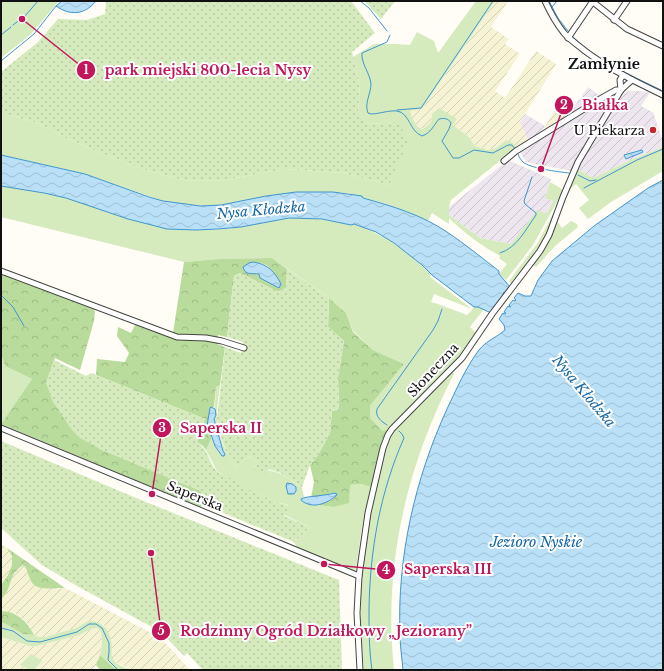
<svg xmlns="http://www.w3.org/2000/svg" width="664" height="671" font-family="'Libre Baskerville',serif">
<defs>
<pattern id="industrial-furrows" width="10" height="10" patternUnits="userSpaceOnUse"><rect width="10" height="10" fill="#eee6ef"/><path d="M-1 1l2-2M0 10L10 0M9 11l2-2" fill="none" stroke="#cbc4cc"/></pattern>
<pattern id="farmland-furrows" width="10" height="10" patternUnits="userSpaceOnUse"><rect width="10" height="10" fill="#f6f3d4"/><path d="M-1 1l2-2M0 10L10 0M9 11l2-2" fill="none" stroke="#d2cfb5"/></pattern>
<pattern id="forest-crowns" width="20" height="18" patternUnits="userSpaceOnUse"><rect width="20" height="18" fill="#b9dc9c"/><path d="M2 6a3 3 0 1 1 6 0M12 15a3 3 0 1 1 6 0" fill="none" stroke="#9ebc85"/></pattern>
<pattern id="garden-dots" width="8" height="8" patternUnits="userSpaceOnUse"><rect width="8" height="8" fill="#d5ebbd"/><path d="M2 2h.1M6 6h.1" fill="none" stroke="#b6c8a1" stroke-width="1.8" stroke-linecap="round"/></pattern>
<pattern id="water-waves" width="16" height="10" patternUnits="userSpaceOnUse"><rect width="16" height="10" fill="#b9e0f7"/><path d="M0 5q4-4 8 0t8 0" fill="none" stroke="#9ebfd3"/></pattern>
</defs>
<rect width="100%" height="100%" fill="#fffdf5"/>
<g fill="url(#industrial-furrows)">
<polygon points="588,87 600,96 596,99 607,111 582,151 571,171 526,162 517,147 528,140 520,123 525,114 545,126 543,130 569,114"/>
<polygon points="629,91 641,91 650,93 641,106 654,113 654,115 663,142 663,147 633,159 593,178 577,168 622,94"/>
<polygon points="508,160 551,179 545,197 553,201 547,214 537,211 511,244 480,238 449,215 449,207"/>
</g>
<g fill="url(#farmland-furrows)">
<polygon points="495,1 508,1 491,27 509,39 505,44 520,54 495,91 505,98 536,51 556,64 520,122 528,140 517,147 512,142 506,140 496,148 488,150 475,146 468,136 453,125 432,114 431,122 423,129 418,127 412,118 410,111 422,109"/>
<polygon points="558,106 569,114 542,131 545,126"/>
<polygon points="1,544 7,548 12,556 12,565 8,575 1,585"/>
<polygon points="23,565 27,568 30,581 54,589 65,588 73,592 155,635 167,645 190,670 132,670 115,662 112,658 112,645 109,635 104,625 88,621 76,628 45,637 38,637 34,635 30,627 25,621 16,614 1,611 1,599 5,596 12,577 17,569"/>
<polygon points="97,628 101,632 102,642 100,655 96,665 92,670 34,670 42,661 21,665 30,670 1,670 1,637 33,647 80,635 91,629"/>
</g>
<g fill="#d5ebbd" fill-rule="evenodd">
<polygon points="1,1 59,1 31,34 1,58"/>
<path d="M476,1H495L422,109L410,111L412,118L418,127L423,129L431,122L432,114L439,108L457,119L453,125L468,136L475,146L488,150L496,148L506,140L512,142L517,147L451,200L449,207V215L480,238L511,244L537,210L547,214L553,201L545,198L550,182L562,189L563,191L533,245L506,280L499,274L507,264L499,258L500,256C482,246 464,233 449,218V224L432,213L428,221L386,204L347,193L320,192L266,196L221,205L200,206L163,201L85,174L1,155V113L38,123L66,138L110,157L149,171L183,180L202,181L224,180L285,169L344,173L389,185L397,122L368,124L358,110L360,86L353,57L374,44H396L410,45L417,32L434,41L438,53Z"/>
<polygon points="663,147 663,171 611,202 588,219 579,208 589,200 576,184 569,190 572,180 578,169 593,178 633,159"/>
<path d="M1,186C23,189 45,192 66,198C103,208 138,226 177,229C202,231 227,230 252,225C264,223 276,219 288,218C309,217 330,220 351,225L354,224C384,235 409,251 431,275L430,277L472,309L476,306L484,309L470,327L476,333L457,359L388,429L383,431L370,418V406L404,364L373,350L353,331L346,313L329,298L272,258L219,259L184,262L1,217ZM434,294L472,309V310L467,315L438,304L431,302Z"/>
<polygon points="560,201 541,246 512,285 509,281 537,244"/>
<polygon points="557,221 562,228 571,221 577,224 578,227 555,246 536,267 533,265 542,252"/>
<polygon points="1,354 5,366 32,379 1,424"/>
<path d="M449,372H452L454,374C406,467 383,566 394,670H364C360,629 359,586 365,545C368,528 371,511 374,494C378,473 381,448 394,430Z"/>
<path d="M220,385C219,396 216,409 217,420C218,437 226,454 236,467L249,456L258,462L254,470C278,469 283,475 302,487L304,497L302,498L314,505L333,507L350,485L361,484L371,487L362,527L356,569L354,571L297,547L294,542L310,527L284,515L288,505L273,501L251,491L217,471L206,450L212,437C214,445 217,450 222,456L225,454L223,451L214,419L216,387Z"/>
<path d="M88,621C104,620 111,632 112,647C112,651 111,656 113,659C116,665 126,668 132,670H116L100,655L102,642L101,632L97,628L91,629L80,635L33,647L1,637V623H4L23,634L34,635L39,637H45L76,628Z"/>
<polygon points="31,654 42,661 34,670 30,670 20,665"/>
</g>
<g fill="url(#forest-crowns)" fill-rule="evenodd">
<path d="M272,258L287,269L286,288L278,292L240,273L234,276L227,337L218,335L217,344L225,347L220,385L216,387L214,407L210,408L207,426L212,437L206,450L203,446L197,442L205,419L96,375L97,359L125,362L129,353L117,336L118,327L131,333L136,323L173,333L184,262L219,259ZM253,262C273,264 268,269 279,281L264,280L260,278V275L256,274Z"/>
<polygon points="1,273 91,306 95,311 94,321 80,370 55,358 46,383 100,449 201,491 204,505 200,507 1,424 32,379 5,366 1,354"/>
<path d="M329,298L346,313L353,332L373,350L404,364L370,406V418L383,431L388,429L382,441L371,487L361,484L350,485L349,503L333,507L317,505C325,503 334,501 337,494L334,493L311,498L314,482L310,465L318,455L330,433L332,411H339L338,377L344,341L328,327Z"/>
<path d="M7,548L65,588C54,587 35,593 30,579C27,573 28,569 23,565C19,568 14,572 12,578C9,585 8,594 1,599V585L8,575L12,565V556Z"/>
<path d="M1,611C16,611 27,621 34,635L23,634L4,623H1Z"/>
<polygon points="100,655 116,670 100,670 96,665"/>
</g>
<g fill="url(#garden-dots)">
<polygon points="106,1 351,1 375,33 352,52 360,86 358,110 368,124 397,122 409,140 389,185 344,173 285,169 224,180 202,181 183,180 149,171 110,157 66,138 38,123 1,113 1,72 38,42 58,19 87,20 105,14"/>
<polygon points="364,1 395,1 381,19"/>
<path d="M287,269L329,298L328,327L344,341L338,377L339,411H332L330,433L318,455L310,465L302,487L280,473L269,469L264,476L254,470L258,462L249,456L236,467C225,453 220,437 217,419L225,347L241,353L243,342L227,337L234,276L240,273L279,292L286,288Z"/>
<path d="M54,360L86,376L91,373L205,419L197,442C209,450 208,461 216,470C218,473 224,475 227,476C246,489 266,499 289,506L284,516L310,527L294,542L204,505L201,491L100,449L80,438L72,430L53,402L46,383Z"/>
<polygon points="1,441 141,500 339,580 342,670 203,670 187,653 184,656 161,632 77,586 42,565 1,528"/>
</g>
<g fill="url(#water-waves)" stroke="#3f96cf">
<path d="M62,1H96C85,15 70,16 56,6Z"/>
<polygon points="642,150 643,152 626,159 624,155"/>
<path d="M1,155L85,174L149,197L163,201L186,204L200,206L221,205L266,196L296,192H333L362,196L363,198C392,206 422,215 447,232C465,244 482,258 499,271V274L510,287L506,293L505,292L503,293L505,295L496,306L495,305L493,307L495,308L491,313L478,307H474L432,275L422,265L394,243L376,232L354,224L351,225L322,219L289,218L241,227L218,229L196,230L167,229L128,219L66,198L44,193L1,186Z"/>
<path d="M663,180V670H403C402,658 400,646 400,634C397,557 415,479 447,409C456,390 466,367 479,350C486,341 497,337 505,330L504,325L499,319L503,313L505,314L506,313L504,312L508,306L511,307L509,305L513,300L515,301L516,300L514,298L518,293L525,296H531L538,280L552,261L594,226L648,188Z"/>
<path d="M253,262C268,264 275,272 281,284L279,288L260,278L259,274C253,273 245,276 243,267L249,263Z"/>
<polygon points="211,407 215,409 216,415 214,419 223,451 225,454 224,456 222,456 215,446 212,437 207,426 210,408"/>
<polygon points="287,483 292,484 296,487 296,491 294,494 288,494 286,486"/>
<path d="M334,493L337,494L336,496C326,504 313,509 302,501L301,499C305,496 326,496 334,493Z"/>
</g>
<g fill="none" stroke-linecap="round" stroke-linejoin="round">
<g stroke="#3f96cf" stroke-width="1">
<polyline points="360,1 369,8 387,31"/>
<polyline points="549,1 558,18 568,31"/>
<polyline points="552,7 557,1"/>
<polyline points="13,25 25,16 38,1"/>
<polyline points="1,35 11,27"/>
<path d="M390,35L387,42L362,53C361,64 370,73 371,84C371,93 364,104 368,113L371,114C379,114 389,110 397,111C410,113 409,131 422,136C431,133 433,126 439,119C444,118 448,118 451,123L449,129L442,141L453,158H459L474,150L493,153L508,145H512L515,149"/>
<path d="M573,37C596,60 632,76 661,90"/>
<polyline points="1,61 34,34 56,6"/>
<polyline points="397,110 421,108 493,1"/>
<path d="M518,154C519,157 521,160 523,162C529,168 559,172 569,173"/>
<polyline points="578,175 590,181 596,180"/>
<polyline points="584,188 637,160 663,149"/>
<path d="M500,253C517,248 526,229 536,215V213L525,204L524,201L532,177"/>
<polyline points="1,295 13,307 24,326"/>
<path d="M387,425C381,421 375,417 377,409L433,330L438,321L442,309"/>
<polyline points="1,628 13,631 27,641 40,642 77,632 89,624 96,624 102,628 109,643 109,652 108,660 118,670"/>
<path d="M372,670C369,650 369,629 369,609C370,550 380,492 404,438L402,434L399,431"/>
</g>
<g stroke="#444" stroke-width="7">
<g id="minor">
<path d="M545,1C550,12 556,23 564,33C570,40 578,45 585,51C609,69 636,82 663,95"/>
<polyline points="593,2 627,29 663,46"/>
<polyline points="614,20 627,1"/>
<polyline points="568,38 593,1"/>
<polyline points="621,90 620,80 623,75"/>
<polyline points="504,161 516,151 600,99 616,90 621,90"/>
<polyline points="1,271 177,337 206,338 222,341 244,348"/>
<polyline points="1,428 359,576"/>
<polyline points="360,670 357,613 359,576 368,513 383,448 388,435 392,429 462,358 492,314 540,251 549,235 563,197 578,162 621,90 632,80"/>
</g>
</g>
<use href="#minor" stroke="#fff" stroke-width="5"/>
</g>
<circle fill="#c4262e" stroke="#fff" stroke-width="1.5" cx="653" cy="130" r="4"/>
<g text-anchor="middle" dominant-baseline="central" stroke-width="4" stroke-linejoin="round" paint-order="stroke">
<g font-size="13" fill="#111" stroke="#fff" text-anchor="end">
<text x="645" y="130">U Piekarza</text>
</g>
<g font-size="13" fill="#111" stroke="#fff">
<text transform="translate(433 370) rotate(-47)">Słoneczna</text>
<text transform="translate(195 496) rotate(22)">Saperska</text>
</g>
<g font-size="14" font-weight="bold" fill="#111" stroke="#fff">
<text x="604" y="64">Zamłynie</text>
</g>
<g font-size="14" font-style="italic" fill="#1768a6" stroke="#fff">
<text transform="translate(261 210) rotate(-5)">Nysa Kłodzka</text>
<text transform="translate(584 391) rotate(50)">Nysa Kłodzka</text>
<text x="536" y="542">Jezioro Nyskie</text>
</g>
</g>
<path fill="none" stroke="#c2185b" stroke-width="1.5" d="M22 19L86 70M541 169L564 105M152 494L162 428M324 564L386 570M151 553L161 631"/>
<g fill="#c2185b" stroke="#fff" stroke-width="1.5">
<circle cx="22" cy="19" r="4"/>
<circle cx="541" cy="169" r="4"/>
<circle cx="152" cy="494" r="4"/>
<circle cx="324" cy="564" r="4"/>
<circle cx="151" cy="553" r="4"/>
<circle cx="86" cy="70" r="10"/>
<circle cx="564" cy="105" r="10"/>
<circle cx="162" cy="428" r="10"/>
<circle cx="386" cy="570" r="10"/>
<circle cx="161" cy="631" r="10"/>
</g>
<g font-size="12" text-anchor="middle" font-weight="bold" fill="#fff">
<text x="86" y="74">1</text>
<text x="564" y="109">2</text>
<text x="162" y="432">3</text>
<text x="386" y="574">4</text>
<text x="161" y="635">5</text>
</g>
<g font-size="14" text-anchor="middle" font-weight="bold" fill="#c2185b" stroke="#fff" stroke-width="4" stroke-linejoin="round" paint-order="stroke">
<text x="208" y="75">park miejski 800-lecia Nysy</text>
<text x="605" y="110">Białka</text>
<text x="221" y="433">Saperska II</text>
<text x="448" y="574">Saperska III</text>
<text x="326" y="636">Rodzinny Ogród Działkowy „Jeziorany”</text>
</g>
<rect width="664" height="671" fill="none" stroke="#111111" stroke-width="4"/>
</svg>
